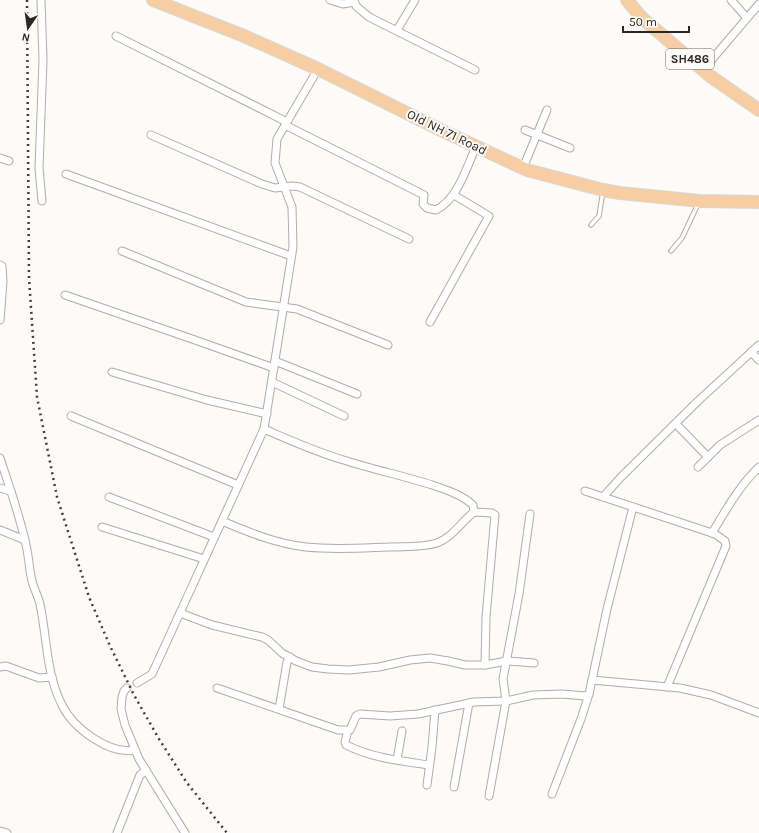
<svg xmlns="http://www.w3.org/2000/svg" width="759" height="833" font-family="Karla,sans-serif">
<rect width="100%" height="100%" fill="#fdfbf8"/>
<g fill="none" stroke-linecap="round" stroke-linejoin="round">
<g stroke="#afacaa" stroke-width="5.5">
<g id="service">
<polyline points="591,225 599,216 603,191"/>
<polyline points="671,251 682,238 698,204"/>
</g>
</g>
<g stroke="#afacaa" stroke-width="9">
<g id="minor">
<polyline points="41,0 43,60 39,168 42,201"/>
<polyline points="330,0 343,4 354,2"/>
<polyline points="354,0 356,6 369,17 475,70"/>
<polyline points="731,0 747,18"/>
<polyline points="397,30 415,0"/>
<polyline points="116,36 287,122"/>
<polyline points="703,70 759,4"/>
<path d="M285,125L424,195L423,204L427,208L436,210C458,199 466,168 476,147"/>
<polyline points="525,130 570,148"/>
<polyline points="151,135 262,184 275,188 292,186 300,187 409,239"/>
<polyline points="0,158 9,161"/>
<polyline points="523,168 547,110"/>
<polyline points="66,174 291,256"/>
<polyline points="122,251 246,302 297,309 388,345"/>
<polyline points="0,265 2,266 3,282 0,320"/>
<polyline points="65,295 195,340 274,368"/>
<polyline points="430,322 489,216 454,195"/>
<polyline points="751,352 759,360"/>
<polyline points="275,361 357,394"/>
<polyline points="112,372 207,400 267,414"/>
<polyline points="272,382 344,416"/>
<polyline points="71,416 238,485"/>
<polyline points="676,424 708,457"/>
<path d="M264,429C292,441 318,453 347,461C375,470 404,476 432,485C447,490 462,495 473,505L474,512"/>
<path d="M0,458C9,486 20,516 26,545C29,557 29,569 32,581C34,589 38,596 40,604C47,637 46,674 62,705C73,728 109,755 135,750"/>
<polyline points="698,467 720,445 759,420"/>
<polyline points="0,488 11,491"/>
<polyline points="585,491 715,534 725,541 726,546 667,687"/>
<polyline points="109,497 214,537"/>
<polyline points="603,497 621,477 698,401 759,345"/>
<polyline points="633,507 607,609 592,680 680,688 711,695 759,713"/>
<path d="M222,521C248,532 277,544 306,547C333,550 361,548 388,547C404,546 421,548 437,543C453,537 461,522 474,512L492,513L495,515L486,617L485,665"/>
<polyline points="102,527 204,559"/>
<polyline points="0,530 25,540"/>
<path d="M712,533C726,510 739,486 759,467"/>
<polyline points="180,613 212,625 262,637 268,640 282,653 296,661 312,667 328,669 349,670 379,667 410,660 430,658 448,661 465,665 485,665 507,661 534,663"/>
<polyline points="0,667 6,666 39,678 52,677"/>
<polyline points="137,683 152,674 264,429 293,247 292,207 275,163 277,139 318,69"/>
<polyline points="127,688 124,691 122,697 121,709 125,725 139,759 185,833"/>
<polyline points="217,688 338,730 350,730 356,716 360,714 390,716 418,714 474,702 506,701 533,695 562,694 586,696 589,694 592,680"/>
<polyline points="279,709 287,662 290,657"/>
<path d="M348,730L345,742L346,745C372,758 401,761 429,765"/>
<polyline points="397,760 402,731"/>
<polyline points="427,785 432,747 435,710"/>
<polyline points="454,787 469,703"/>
<polyline points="552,794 581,719 589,694"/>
<polyline points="489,796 506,701 503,679 519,594 530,514"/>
<polyline points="0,831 7,833"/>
<polyline points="117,833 140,775 146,770"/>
</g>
</g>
<g stroke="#d8d8d8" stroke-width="14">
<g id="primary">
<polyline points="153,0 244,36 318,69 445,132 527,170 603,190 620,193 700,201 759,202"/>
<polyline points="627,0 641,17 710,76 759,110"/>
</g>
</g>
<use href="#service" stroke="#fff" stroke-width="3.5"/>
<use href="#minor" stroke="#fff" stroke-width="7"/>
<use href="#primary" stroke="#f7cda3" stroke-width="12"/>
<polyline stroke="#3f3e3c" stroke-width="2.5" stroke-dasharray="2 4" stroke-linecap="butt" points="27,0 29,278 37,397 57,497 89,597 110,646 134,695 159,739 187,783 227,833"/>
</g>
<g text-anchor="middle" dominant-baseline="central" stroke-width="4" stroke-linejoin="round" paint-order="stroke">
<rect fill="#fdfbf8" stroke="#696765" stroke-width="1" x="666" y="49" width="48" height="20" rx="3"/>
<g font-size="12" font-weight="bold" fill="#292826">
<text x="690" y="59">SH486</text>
</g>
<g font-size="13" fill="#292826" stroke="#fdfbf8">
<text transform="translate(447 132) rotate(26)">Old NH 71 Road</text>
</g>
</g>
<g transform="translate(28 28) rotate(193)" stroke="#fdfbf8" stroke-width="3" paint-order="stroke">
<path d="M0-3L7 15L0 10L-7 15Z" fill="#292826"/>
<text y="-6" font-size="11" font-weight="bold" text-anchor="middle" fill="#292826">N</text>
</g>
<path d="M623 26v6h66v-6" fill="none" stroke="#292826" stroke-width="2"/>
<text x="629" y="26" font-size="12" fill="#292826" stroke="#fdfbf8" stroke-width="3" paint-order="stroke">50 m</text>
</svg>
